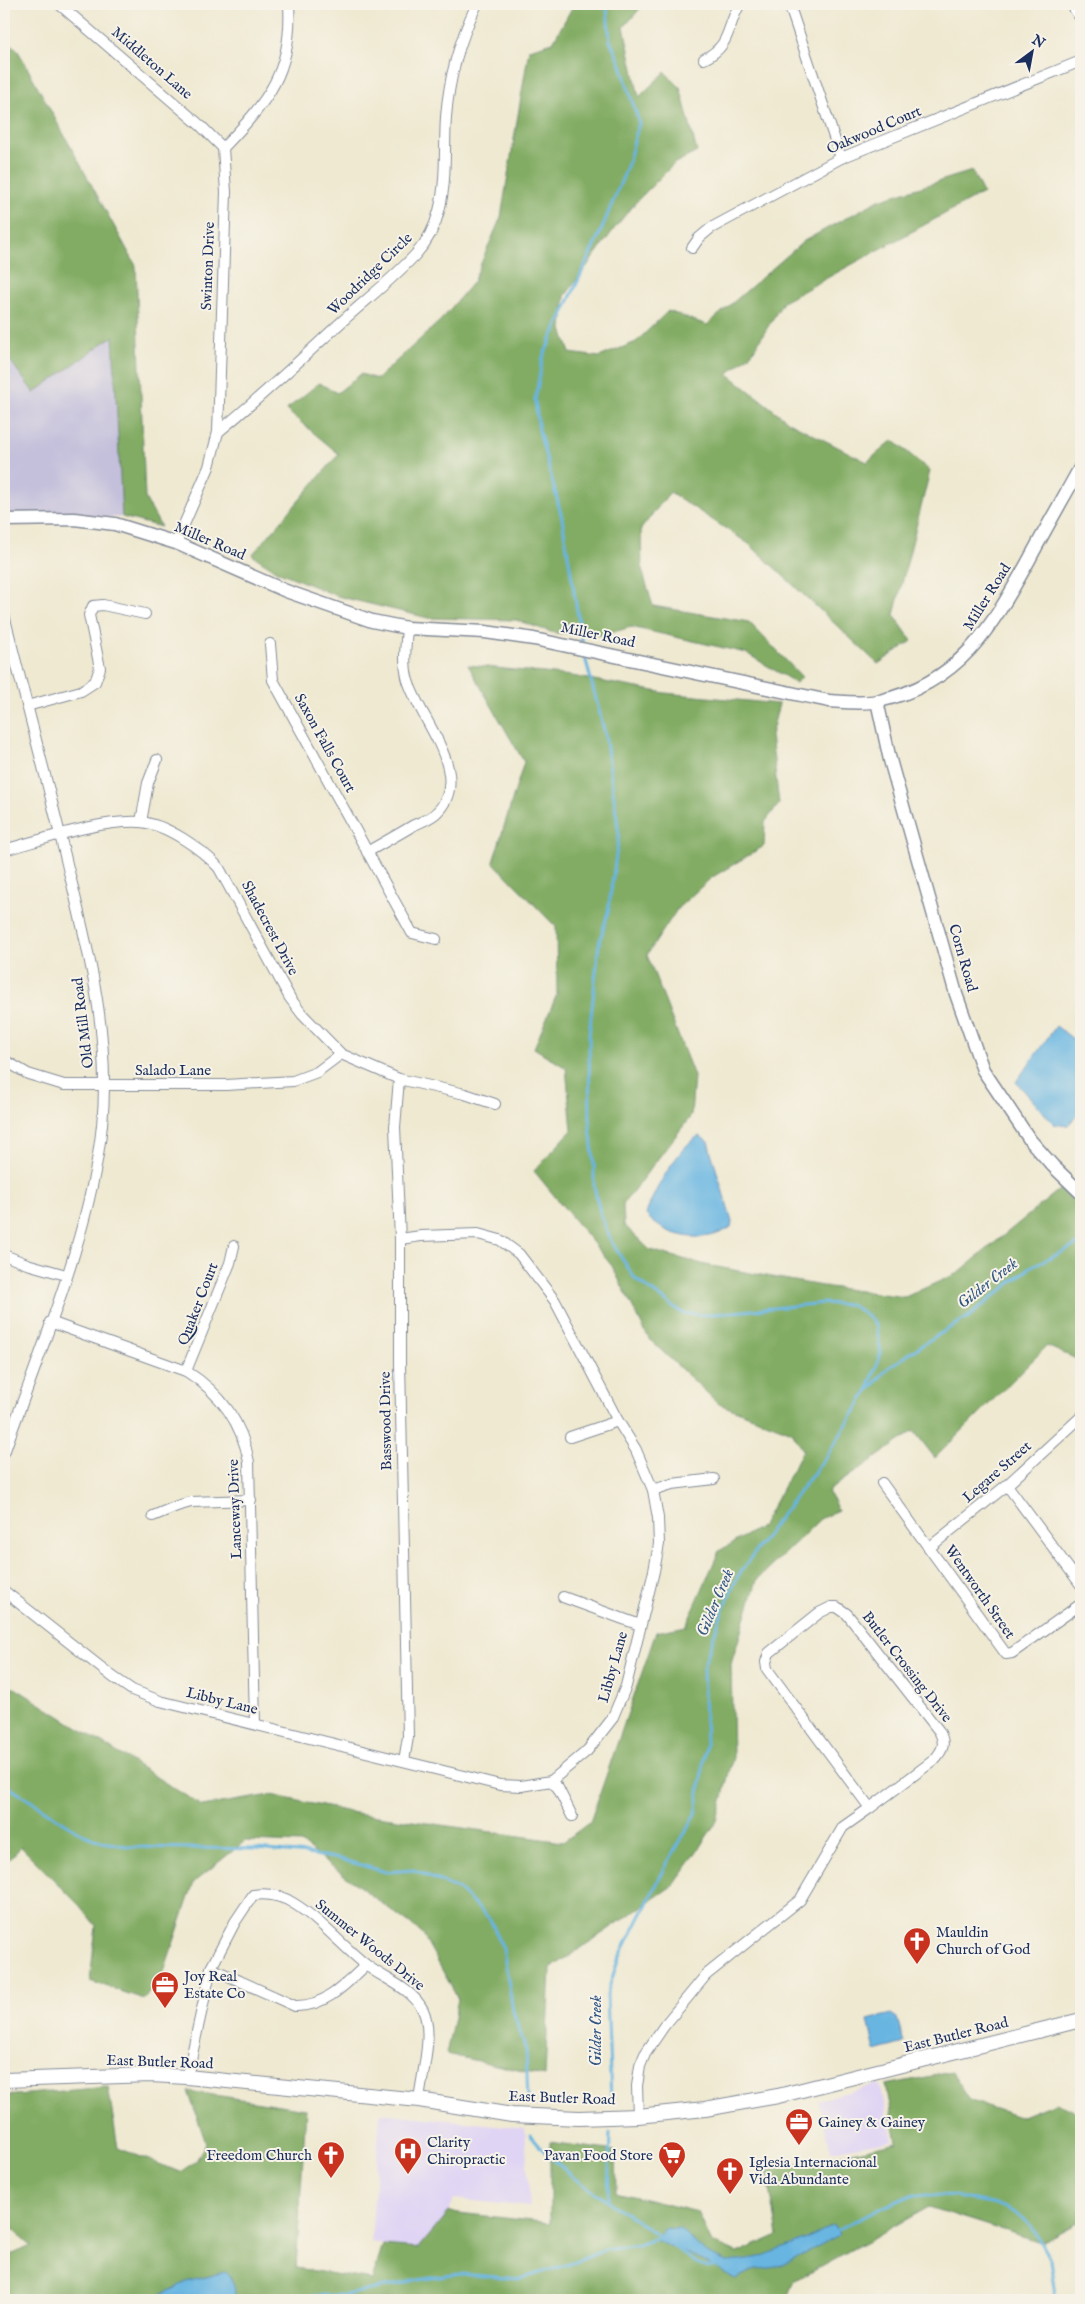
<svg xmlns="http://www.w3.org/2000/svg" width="1085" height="2304" font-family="'IM FELL English',serif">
<rect width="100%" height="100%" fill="#f7f3e8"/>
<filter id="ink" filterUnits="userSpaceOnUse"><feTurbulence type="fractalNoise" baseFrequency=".02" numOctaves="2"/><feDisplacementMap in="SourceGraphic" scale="10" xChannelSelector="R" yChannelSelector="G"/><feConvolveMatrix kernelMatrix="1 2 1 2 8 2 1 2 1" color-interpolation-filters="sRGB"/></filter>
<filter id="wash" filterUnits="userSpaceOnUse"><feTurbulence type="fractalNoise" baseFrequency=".0096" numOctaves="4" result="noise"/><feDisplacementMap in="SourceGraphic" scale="20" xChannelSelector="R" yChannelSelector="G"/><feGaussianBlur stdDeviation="1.12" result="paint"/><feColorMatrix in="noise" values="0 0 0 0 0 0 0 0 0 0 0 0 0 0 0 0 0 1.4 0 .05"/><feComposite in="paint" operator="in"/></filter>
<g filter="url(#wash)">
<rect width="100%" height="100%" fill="#efe9d1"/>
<g fill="#e0d4f4">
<polygon points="880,2084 893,2140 831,2151 818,2100"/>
<polygon points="380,2113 525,2128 530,2207 454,2199 449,2212 419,2248 383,2245 371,2242"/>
</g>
<polygon fill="#c4c0db" points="113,336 122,517 4,523 4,352 34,393"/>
<g fill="#82ac63" stroke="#4e6e60">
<polygon points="574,4 644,4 624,27 639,97 665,72 680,87 697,152 675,163 636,202 617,225 565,296 562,329 570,353 599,357 636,342 668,311 707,325 804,241 879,200 972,171 983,193 783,302 752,353 728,374 789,422 867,462 893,440 930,471 894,615 912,641 878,664 749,544 670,492 641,529 642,570 653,606 749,622 802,677 796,683 746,653 631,627 603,635 554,633 516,620 428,618 337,596 277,571 252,555 339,454 286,410 319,383 337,393 361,374 377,379 441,320 473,282 501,217 529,49 553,42"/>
<polygon points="4,39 17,49 136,266 145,498 161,527 122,517 113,336 34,393 4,352 4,206 7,196 4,191"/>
<polygon points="468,665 572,676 665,693 779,704 771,735 779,804 765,822 764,846 711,878 678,908 647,955 694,1076 691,1116 623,1204 624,1225 650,1250 706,1265 822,1286 905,1297 958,1273 1060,1189 1081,1206 1081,1361 1047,1346 935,1458 914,1431 828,1491 838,1510 820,1519 757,1580 731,1664 733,1756 717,1821 675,1884 550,1969 545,2076 446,2054 458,1999 422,1933 301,1843 245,1841 194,1882 163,1974 144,1999 90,1981 96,1926 80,1906 21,1847 4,1865 4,1752 9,1737 4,1733 4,1681 202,1806 271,1795 355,1813 563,1842 590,1822 656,1632 686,1626 719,1551 762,1526 803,1450 792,1432 719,1404 649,1339 612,1266 534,1171 572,1130 566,1068 534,1048 557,994 556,927 493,862 524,762"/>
<polygon points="952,2072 971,2101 1020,2117 1055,2103 1072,2110 1081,2117 1081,2221 1041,2242 929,2207 794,2281 786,2300 4,2300 4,2258 31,2246 4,2221 4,2096 108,2087 118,2148 180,2172 196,2161 206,2143 188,2091 306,2109 296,2268 372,2280 383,2245 419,2248 449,2212 550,2223 550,2142 615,2151 616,2192 698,2212 711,2242 737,2253 778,2235 767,2171 897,2142 886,2085"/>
</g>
<g fill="#68b5e1" stroke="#4272a0">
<polygon points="1056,1026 1081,1045 1081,1112 1067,1126 1054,1124 1016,1082"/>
<path d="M700,1136L708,1142L732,1222L731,1227C706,1245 666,1238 646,1215C650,1196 682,1141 700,1136Z"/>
<polygon points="891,2014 897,2018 904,2043 875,2051 868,2020"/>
<polygon points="833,2225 839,2235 783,2265 756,2269 735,2279 703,2260 657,2241 664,2228 680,2229 706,2253 727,2262 747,2260 765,2255 809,2238"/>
<path d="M225,2272C235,2281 235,2288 235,2300H149L189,2281Z"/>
</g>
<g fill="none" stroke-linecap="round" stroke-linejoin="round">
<g stroke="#68b5e1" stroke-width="3">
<polyline points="583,647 562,518 539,430 535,400 543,357 600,233 627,167 639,123 620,62 610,41 607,10 608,4"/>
<polyline points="584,653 605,734 619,834 608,912 599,944 589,1035 590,1127 594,1164 594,1186 600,1213 611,1241 635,1279 682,1313 704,1315 824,1303 851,1305 868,1316 876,1326 881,1353 867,1392"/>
<polyline points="4,1784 84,1835 103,1842 132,1847 257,1849 307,1854 340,1859 386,1872 414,1870 458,1889 490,1919 503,1949 513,2011 526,2050 528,2100"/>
<polyline points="611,2101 607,1994 618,1960 668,1862 696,1814 706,1744 703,1668 722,1612 738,1576 774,1525 828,1454 867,1392 887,1369 928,1341 968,1317 1032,1266 1081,1243"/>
<path d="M530,2135C564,2178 618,2206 663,2239"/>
<polyline points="608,2199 610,2133"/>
<polyline points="835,2232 879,2209 914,2194 957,2197 996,2204 1022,2217 1031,2226 1051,2260 1057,2300"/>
<polyline points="674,2247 701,2266 719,2267"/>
<polyline points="270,2300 284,2296 345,2295 424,2279 460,2274 520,2279 573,2263 605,2250 638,2245 659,2237"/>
</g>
</g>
</g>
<g filter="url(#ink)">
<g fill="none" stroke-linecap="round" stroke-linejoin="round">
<g stroke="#858c98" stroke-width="12">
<g id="minor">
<polyline points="59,4 201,126 223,148"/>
<polyline points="789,4 841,158"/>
<polyline points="1071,4 1081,19"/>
<path d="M704,59C732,45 726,27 740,4"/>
<polyline points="692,248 699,238 711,228 841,158 1081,61"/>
<path d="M218,432C260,398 298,362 337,326C363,302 392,280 416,254C427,242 435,227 439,211C447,181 444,147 446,117C449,77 460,39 477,4"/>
<path d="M176,543L209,467L218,432L226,192L223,148C268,101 293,71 289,4"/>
<path d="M4,615C25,699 48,783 68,868C89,952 111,1037 102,1125C91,1233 40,1350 4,1453"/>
<polyline points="270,644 273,680 412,933 436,939"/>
<polyline points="27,706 81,691 95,682 100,668 89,615 93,606 103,605 145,614"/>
<polyline points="141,822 148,783 157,760"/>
<path d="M4,850C45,839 98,820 140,822C166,824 202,849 219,868L290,998L302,1014L341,1054L399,1079L465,1094L495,1104"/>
<path d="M367,852C383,843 399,834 414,825C421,822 429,819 435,814C477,776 416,716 407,677C403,661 406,644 407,628"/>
<polyline points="4,1060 28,1074 64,1085 226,1085 293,1081 317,1072 341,1054"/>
<polyline points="399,1079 395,1127 400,1239 400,1363 408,1737 404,1761"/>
<polyline points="4,1255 27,1264 66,1275"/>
<path d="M50,1322L186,1371C221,1393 242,1422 249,1462L255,1724"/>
<polyline points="186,1371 230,1263 234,1246"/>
<polyline points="570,1437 618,1421"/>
<polyline points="882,1483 1006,1654 1012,1653 1081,1604"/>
<polyline points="1007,1485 1081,1585"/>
<polyline points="653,1490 672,1484 714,1479"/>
<polyline points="153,1516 177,1506 191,1502 251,1500"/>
<polyline points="930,1547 1007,1485 1081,1417"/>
<polyline points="4,1591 113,1677 132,1690 160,1701 500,1785 521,1786 551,1781 587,1751 612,1719 626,1686 654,1571 659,1544 658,1518 653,1490 636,1450 618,1421 555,1301 519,1254 500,1240 478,1234 421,1236 400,1239"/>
<polyline points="563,1597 640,1625"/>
<path d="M831,1607H837L847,1614L939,1731C946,1744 943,1750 934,1760L870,1808L767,1669L766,1662L769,1653L819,1613Z"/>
<polyline points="551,1781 558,1788 572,1816"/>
<path d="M211,1968L295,2006C325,2007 346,1984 366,1965"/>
<path d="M187,2077L211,1968L235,1922L253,1895C267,1893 280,1895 293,1903C321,1920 341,1945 366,1965C384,1979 412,1988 423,2010C434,2033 422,2074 419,2100"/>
<polyline points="638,2116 637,2086 640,2066 645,2054 664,2026 706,1975 800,1900 843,1827 870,1808"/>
</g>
</g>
<g stroke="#858c98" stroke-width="15">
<g id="tertiary">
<path d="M4,520L74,519L115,524L176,543L286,591L372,621L407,628L485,632L534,639L829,701C845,702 863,704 879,701C961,683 992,626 1029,560C1046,528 1064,497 1081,466"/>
<polyline points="877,701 890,760 956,994 983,1070 1030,1140 1053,1166 1081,1193"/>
</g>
</g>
<g stroke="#858c98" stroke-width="16">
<polyline id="secondary" points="4,2080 151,2075 187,2077 419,2100 512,2115 579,2118 638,2116 705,2109 778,2096 1081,2020"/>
</g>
<use href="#minor" stroke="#fff" stroke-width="10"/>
<use href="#tertiary" stroke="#fff" stroke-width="12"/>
<use href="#secondary" stroke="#fff" stroke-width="14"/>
</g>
</g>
<defs>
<g id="church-pin" transform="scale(1.4375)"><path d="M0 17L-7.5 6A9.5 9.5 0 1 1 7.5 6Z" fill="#c8321e" stroke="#f7f3e8"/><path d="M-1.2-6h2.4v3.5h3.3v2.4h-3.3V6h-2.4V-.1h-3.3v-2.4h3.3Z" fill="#fff"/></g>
<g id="office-pin" transform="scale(1.4375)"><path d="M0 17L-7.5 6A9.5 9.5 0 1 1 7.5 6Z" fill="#c8321e" stroke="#f7f3e8"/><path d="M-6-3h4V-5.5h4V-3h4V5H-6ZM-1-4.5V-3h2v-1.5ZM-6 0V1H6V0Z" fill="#fff"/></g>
<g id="hospital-pin" transform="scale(1.4375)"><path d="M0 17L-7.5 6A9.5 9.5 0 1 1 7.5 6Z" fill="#c8321e" stroke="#f7f3e8"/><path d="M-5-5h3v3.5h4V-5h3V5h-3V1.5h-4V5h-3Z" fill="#fff"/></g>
<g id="supermarket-pin" transform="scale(1.4375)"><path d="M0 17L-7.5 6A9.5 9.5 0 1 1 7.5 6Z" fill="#c8321e" stroke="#f7f3e8"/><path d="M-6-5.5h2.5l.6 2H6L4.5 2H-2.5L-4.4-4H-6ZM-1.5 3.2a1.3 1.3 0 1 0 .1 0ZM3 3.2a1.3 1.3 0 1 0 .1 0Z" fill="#fff"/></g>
</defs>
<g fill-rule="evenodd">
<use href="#church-pin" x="917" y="1941"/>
<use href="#office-pin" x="165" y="1985"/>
<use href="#office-pin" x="799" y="2122"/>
<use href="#hospital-pin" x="408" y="2151"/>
<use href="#church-pin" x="331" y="2155"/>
<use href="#supermarket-pin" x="672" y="2155"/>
<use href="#church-pin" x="730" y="2171"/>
</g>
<g text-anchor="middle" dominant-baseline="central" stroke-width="4" stroke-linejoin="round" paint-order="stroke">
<g font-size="15" fill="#1b2f5e" stroke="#f7f3e8">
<text transform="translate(152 63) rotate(41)">Middleton Lane</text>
<text transform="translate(874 130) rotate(-23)">Oakwood Court</text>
<text transform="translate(208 266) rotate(-88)">Swinton Drive</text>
<text transform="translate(370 274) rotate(-44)">Woodridge Circle</text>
<text transform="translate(210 541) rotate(23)">Miller Road</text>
<text transform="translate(987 597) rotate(-58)">Miller Road</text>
<text transform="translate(598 635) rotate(12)">Miller Road</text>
<text transform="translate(325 743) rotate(61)">Saxon Falls Court</text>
<text transform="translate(270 928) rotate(62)">Shadecrest Drive</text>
<text transform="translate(963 958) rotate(74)">Corn Road</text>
<text transform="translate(83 1023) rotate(-97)">Old Mill Road</text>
<text x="173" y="1070">Salado Lane</text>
<text transform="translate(198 1304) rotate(-69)">Quaker Court</text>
<text transform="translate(386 1421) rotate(-91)">Basswood Drive</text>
<text transform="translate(997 1472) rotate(-41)">Legare Street</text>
<text transform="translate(235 1509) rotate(-92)">Lanceway Drive</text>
<text transform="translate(980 1592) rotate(55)">Wentworth Street</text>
<text transform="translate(613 1667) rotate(-74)">Libby Lane</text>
<text transform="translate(907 1667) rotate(52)">Butler Crossing Drive</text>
<text transform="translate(222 1701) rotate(14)">Libby Lane</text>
<text transform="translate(370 1945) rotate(39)">Summer Woods Drive</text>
<text transform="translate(956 2035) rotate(-14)">East Butler Road</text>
<text transform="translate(160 2062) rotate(2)">East Butler Road</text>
<text transform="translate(562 2098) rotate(2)">East Butler Road</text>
</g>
<g font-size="15" fill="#1b2f5e" stroke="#f7f3e8" text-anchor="start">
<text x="936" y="1932">Mauldin<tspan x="936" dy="17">Church of God</tspan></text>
<text x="184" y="1976">Joy Real<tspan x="184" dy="17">Estate Co</tspan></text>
<text x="818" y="2122">Gainey &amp; Gainey</text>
<text x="427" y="2142">Clarity<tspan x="427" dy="17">Chiropractic</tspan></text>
<text x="312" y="2155" text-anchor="end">Freedom Church</text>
<text x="653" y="2155" text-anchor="end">Pavan Food Store</text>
<text x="749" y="2162">Iglesia Internacional<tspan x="749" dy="17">Vida Abundante</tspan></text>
</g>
<g font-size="16" font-style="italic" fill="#325785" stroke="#f7f3e8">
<text transform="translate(988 1284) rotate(-38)">Gilder Creek</text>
<text transform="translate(716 1603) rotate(-67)">Gilder Creek</text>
<text transform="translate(597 2031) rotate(-90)">Gilder Creek</text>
</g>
</g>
<rect width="1085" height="2304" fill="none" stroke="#f7f3e8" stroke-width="20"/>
<g transform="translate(1032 52) rotate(32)" stroke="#f7f3e8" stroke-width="4" paint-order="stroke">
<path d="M0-4L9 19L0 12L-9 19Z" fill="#1b2f5e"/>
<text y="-8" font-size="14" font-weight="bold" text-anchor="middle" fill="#1b2f5e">N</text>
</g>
</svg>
